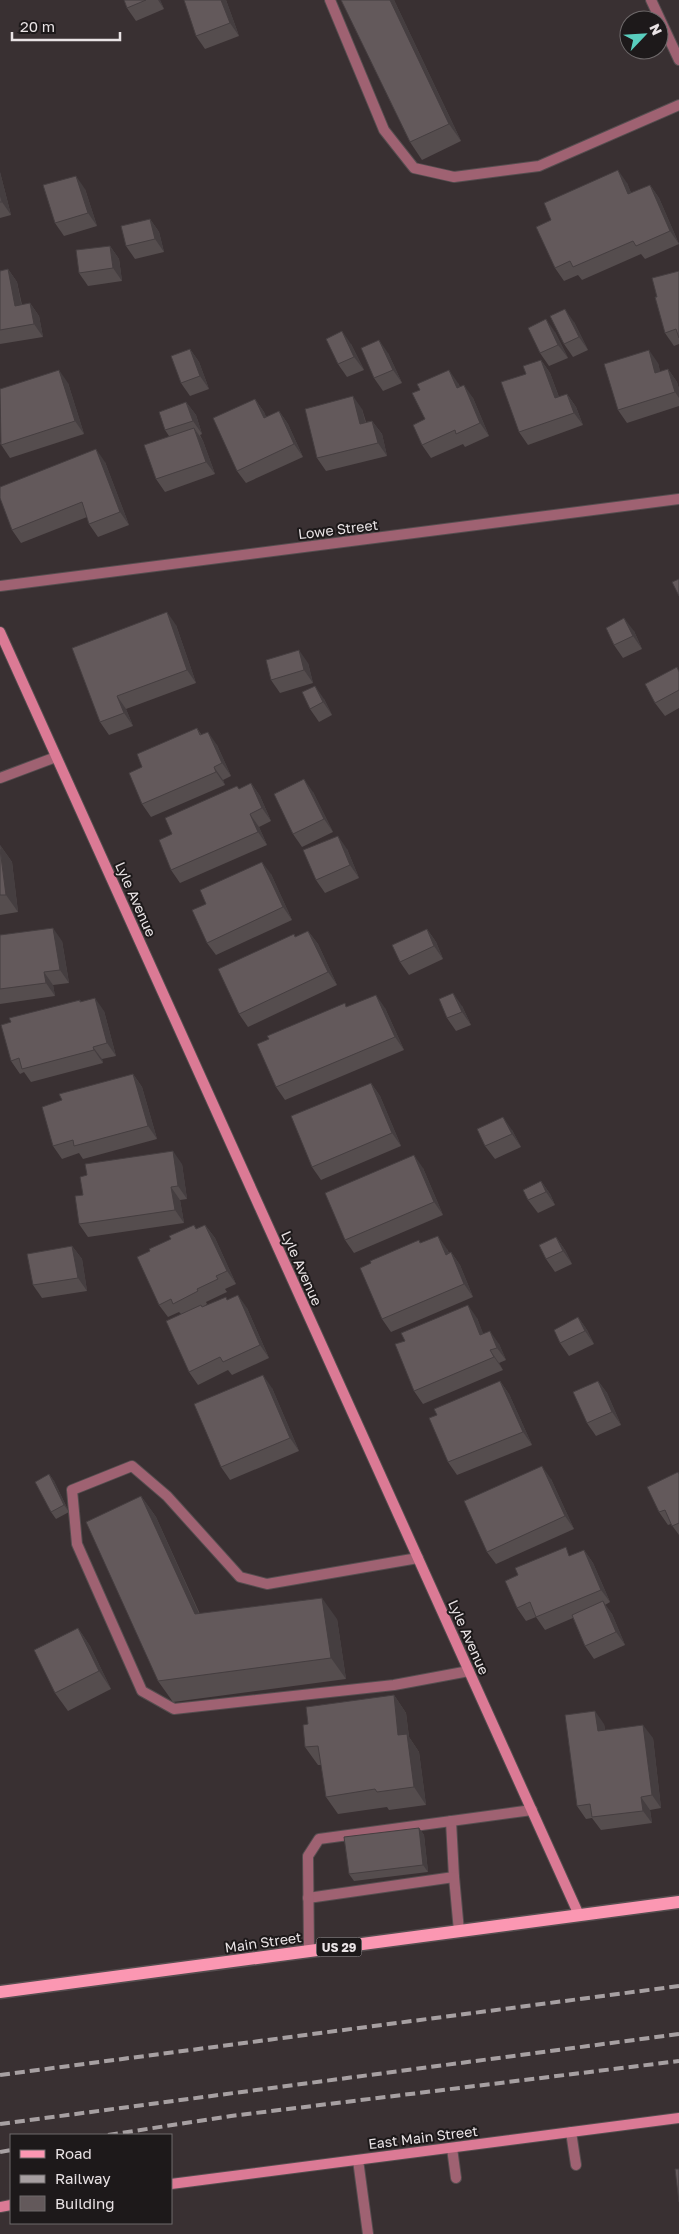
<svg xmlns="http://www.w3.org/2000/svg" width="679" height="2234" font-family="'Golos Text',sans-serif">
<rect width="100%" height="100%" fill="#393032"/>
<g fill="none" stroke-linecap="round" stroke-linejoin="round">
<g stroke="#554d4f" stroke-width="12">
<g id="lane">
<polyline points="330,0 384,130 414,168 454,177 539,166 679,105"/>
<polyline points="0,778 56,757"/>
<polyline points="418,1558 267,1584 240,1577 167,1496 132,1466 72,1490 77,1544 142,1691 174,1709 394,1685 469,1671"/>
<polyline points="451,1821 454,1877"/>
<polyline points="308,1898 454,1877 459,1931"/>
<polyline points="309,1951 308,1856 319,1839 532,1810"/>
<polyline points="571,2132 576,2165"/>
<polyline points="452,2148 456,2178"/>
<polyline points="358,2160 368,2234"/>
</g>
</g>
<g stroke="#554d4f" stroke-width="12">
<g id="street">
<polyline points="651,0 679,60"/>
<polyline points="0,586 679,499"/>
</g>
</g>
<g stroke="#554d4f" stroke-width="12">
<g id="secondary">
<polyline points="0,632 579,1915"/>
<polyline points="171,2184 679,2118"/>
<polyline points="0,2207 11,2205"/>
</g>
</g>
<g stroke="#554d4f" stroke-width="15">
<polyline id="primary" points="0,1992 679,1902"/>
</g>
<use href="#lane" stroke="#9f6272" stroke-width="10"/>
<use href="#street" stroke="#9f6272" stroke-width="10"/>
<use href="#secondary" stroke="#db7a95" stroke-width="10"/>
<use href="#primary" stroke="#fb97b2" stroke-width="12"/>
<g stroke="#a7a0a2" stroke-width="4" stroke-dasharray="10 5" stroke-linecap="butt">
<polyline points="0,2075 679,1986"/>
<polyline points="0,2124 679,2034"/>
<polyline points="108,2135 231,2116 679,2061"/>
<polyline points="0,2152 11,2150"/>
</g>
</g>
<g fill="#554d4e">
<polygon points="124,0 160,0 164,9 136,21 127,8"/>
<polygon points="226,0 239,36 205,49 196,36"/>
<polygon points="341,0 394,0 461,141 422,160 410,142"/>
<polygon points="0,172 11,215 0,218"/>
<polygon points="627,183 631,193 650,185 659,198 679,244 645,259 641,254 582,280 578,275 564,281 555,268"/>
<polygon points="85,189 97,226 64,236 55,223"/>
<polygon points="150,219 159,232 164,252 135,259 126,246"/>
<polygon points="110,246 119,259 122,281 88,286 79,273"/>
<polygon points="8,269 17,282 22,305 30,303 39,316 43,337 0,344 0,271"/>
<polygon points="679,271 679,344 674,346 665,333 657,297"/>
<polygon points="574,322 588,350 573,357 564,344"/>
<polygon points="555,332 568,358 549,366 540,353"/>
<polygon points="351,344 364,370 347,377 338,364"/>
<polygon points="190,349 199,362 209,389 190,396 181,383"/>
<polygon points="388,353 402,383 383,391 374,378"/>
<polygon points="541,360 550,373 559,397 567,394 576,407 583,425 528,445 519,432 526,374"/>
<polygon points="658,363 660,372 668,369 677,382 679,389 679,406 627,423 618,410"/>
<polygon points="68,383 84,434 10,458 0,443"/>
<polygon points="458,383 460,387 473,398 489,436 465,447 463,444 431,458 422,445 425,419"/>
<polygon points="255,399 264,412 266,417 279,411 288,424 303,457 246,483 237,471"/>
<polygon points="186,402 196,415 202,434 200,435 203,441 215,474 165,492 156,479 169,436 165,430"/>
<polygon points="362,409 366,422 372,421 382,434 387,456 326,471 317,458"/>
<polygon points="105,462 129,525 98,537 89,524 87,517 21,543 12,530"/>
<polygon points="176,625 196,683 126,709 133,726 109,735 100,722 72,648"/>
<polygon points="634,631 642,649 623,658 614,645"/>
<polygon points="308,663 313,683 280,693 271,680"/>
<polygon points="679,670 679,708 665,716 655,703"/>
<polygon points="324,699 332,715 319,722 310,709"/>
<polygon points="197,728 201,734 217,745 231,776 223,780 225,785 151,817 142,804 142,767"/>
<polygon points="251,783 260,796 271,821 259,827 267,845 180,883 171,870 172,834 237,786 239,789"/>
<polygon points="313,792 333,832 302,847 293,834"/>
<polygon points="0,845 12,862 18,912 0,915"/>
<polygon points="347,849 359,878 325,893 316,880"/>
<polygon points="271,874 292,920 216,955 207,943 206,904"/>
<polygon points="427,929 436,942 443,959 409,975 400,962"/>
<polygon points="308,931 318,944 337,985 248,1027 239,1014 294,934 296,937"/>
<polygon points="0,935 62,941 69,983 53,985 55,996 0,1004"/>
<polygon points="80,1000 81,1002 104,1011 116,1056 102,1059 103,1063 31,1082 24,1072 20,1074 11,1061"/>
<polygon points="347,1006 385,1008 404,1050 285,1100 276,1087"/>
<polygon points="462,1006 471,1025 456,1031 447,1018"/>
<polygon points="133,1074 142,1087 157,1139 83,1159 79,1153 62,1159 53,1146 62,1100"/>
<polygon points="371,1083 380,1096 401,1146 321,1180 312,1167"/>
<polygon points="512,1130 521,1147 495,1159 485,1146"/>
<polygon points="182,1164 187,1199 180,1200 184,1223 88,1237 79,1224 83,1195"/>
<polygon points="423,1168 443,1215 354,1253 345,1240"/>
<polygon points="541,1181 550,1194 555,1205 538,1213 528,1200"/>
<polygon points="205,1225 215,1238 236,1284 225,1289 227,1292 206,1302 207,1304 203,1307 228,1300 247,1308 269,1358 232,1375 228,1370 198,1385 189,1372 181,1314 179,1312 168,1317 159,1305 150,1251 171,1239"/>
<polygon points="556,1237 565,1250 572,1264 555,1272 546,1259"/>
<polygon points="419,1240 421,1243 447,1249 449,1253 451,1252 460,1265 473,1297 391,1332 382,1319"/>
<polygon points="72,1246 82,1259 87,1291 42,1298 33,1285"/>
<polygon points="578,1317 587,1330 594,1344 569,1356 560,1343"/>
<polygon points="477,1318 483,1334 499,1344 506,1360 499,1363 503,1370 423,1404 414,1391"/>
<polygon points="500,1381 509,1394 532,1445 457,1475 448,1462 437,1415"/>
<polygon points="598,1381 607,1393 621,1425 596,1436 587,1423"/>
<polygon points="272,1388 299,1451 230,1480 221,1467"/>
<polygon points="679,1473 679,1535 671,1524 668,1525 659,1512"/>
<polygon points="49,1474 54,1481 69,1512 56,1519 51,1512"/>
<polygon points="551,1479 574,1529 496,1564 487,1552"/>
<polygon points="141,1496 156,1517 200,1614 337,1619 346,1679 173,1702 158,1681"/>
<polygon points="584,1550 593,1563 610,1602 605,1605 612,1614 625,1645 594,1659 585,1646 573,1618 545,1630 536,1617 526,1621 517,1608 571,1555"/>
<polygon points="78,1628 90,1646 111,1689 68,1711 55,1693"/>
<polygon points="394,1695 406,1713 409,1737 419,1752 426,1805 389,1810 387,1807 338,1814 326,1797 321,1765 318,1765 305,1747 308,1724"/>
<polygon points="604,1724 605,1730 653,1738 661,1808 650,1810 652,1823 601,1830 592,1818 586,1819 577,1806"/>
<polygon points="419,1828 424,1835 428,1872 354,1881 349,1874"/>
</g>
<g fill="#453e40">
<polygon points="158,0 160,0 164,9"/>
<polygon points="221,0 226,0 239,36 230,23"/>
<polygon points="390,0 394,0 461,141 449,124"/>
<polygon points="618,170 627,183 637,207 628,194"/>
<polygon points="0,172 11,215 2,202 0,194"/>
<polygon points="76,176 85,189 97,226 88,213"/>
<polygon points="650,185 659,198 679,244 670,231"/>
<polygon points="150,219 159,232 164,252 155,239"/>
<polygon points="110,246 119,259 122,281 113,268"/>
<polygon points="8,269 17,282 24,319 15,306"/>
<polygon points="30,303 39,316 43,337 34,324"/>
<polygon points="565,309 574,322 588,350 579,337"/>
<polygon points="546,319 555,332 568,358 558,345"/>
<polygon points="342,331 351,344 364,370 354,357"/>
<polygon points="379,340 388,353 402,383 393,370"/>
<polygon points="190,349 199,362 209,389 200,376"/>
<polygon points="649,350 658,363 664,386 655,373"/>
<polygon points="541,360 550,373 564,411 555,398"/>
<polygon points="668,369 677,382 679,389 679,398 675,392"/>
<polygon points="59,370 68,383 84,434 75,421"/>
<polygon points="449,370 458,383 466,401 457,388"/>
<polygon points="464,385 473,398 489,436 480,423"/>
<polygon points="567,394 576,407 583,425 574,413"/>
<polygon points="353,396 362,409 369,437 360,424"/>
<polygon points="255,399 264,412 273,431 264,418"/>
<polygon points="186,402 196,415 202,434 193,421"/>
<polygon points="279,411 288,424 303,457 294,444"/>
<polygon points="372,421 382,434 387,456 378,443"/>
<polygon points="194,428 203,441 215,474 206,462"/>
<polygon points="96,449 105,462 129,525 120,512"/>
<polygon points="167,612 176,625 196,683 187,670"/>
<polygon points="624,618 634,631 642,649 633,636"/>
<polygon points="299,650 308,663 313,683 304,670"/>
<polygon points="315,686 324,699 332,715 323,702"/>
<polygon points="117,696 126,709 133,726 124,713"/>
<polygon points="208,732 217,745 231,776 222,763"/>
<polygon points="214,767 223,780 225,785 216,772"/>
<polygon points="304,779 313,792 333,832 324,819"/>
<polygon points="251,783 260,796 271,821 262,808"/>
<polygon points="250,814 259,827 267,845 258,832"/>
<polygon points="338,836 347,849 359,878 350,865"/>
<polygon points="0,845 12,862 18,912 6,895"/>
<polygon points="262,862 271,874 292,920 283,907"/>
<polygon points="53,928 62,941 69,983 60,970"/>
<polygon points="427,929 436,942 443,959 434,946"/>
<polygon points="308,931 318,944 337,985 328,972"/>
<polygon points="44,972 53,985 55,996 46,983"/>
<polygon points="453,993 462,1006 471,1025 462,1012"/>
<polygon points="376,995 385,1008 404,1050 395,1037"/>
<polygon points="95,998 104,1011 116,1056 107,1043"/>
<polygon points="93,1047 102,1059 103,1063 94,1050"/>
<polygon points="133,1074 142,1087 157,1139 148,1126"/>
<polygon points="371,1083 380,1096 401,1146 392,1133"/>
<polygon points="503,1117 512,1130 521,1147 512,1134"/>
<polygon points="173,1151 182,1164 187,1199 178,1186"/>
<polygon points="414,1155 423,1168 443,1215 434,1202"/>
<polygon points="541,1181 550,1194 555,1205 546,1192"/>
<polygon points="171,1187 180,1200 184,1223 175,1210"/>
<polygon points="205,1225 215,1238 236,1284 227,1271"/>
<polygon points="438,1236 447,1249 455,1268 446,1255"/>
<polygon points="556,1237 565,1250 572,1264 563,1251"/>
<polygon points="72,1246 82,1259 87,1291 78,1278"/>
<polygon points="451,1252 460,1265 473,1297 464,1284"/>
<polygon points="238,1295 247,1308 269,1358 260,1345"/>
<polygon points="468,1305 477,1318 489,1348 480,1335"/>
<polygon points="578,1317 587,1330 594,1344 585,1331"/>
<polygon points="490,1331 499,1344 506,1360 497,1348"/>
<polygon points="490,1350 499,1363 503,1370 494,1357"/>
<polygon points="263,1375 272,1388 299,1451 290,1438"/>
<polygon points="500,1381 509,1394 532,1445 523,1432"/>
<polygon points="598,1381 607,1393 621,1425 612,1412"/>
<polygon points="542,1466 551,1479 574,1529 565,1516"/>
<polygon points="49,1474 54,1481 69,1512 64,1505"/>
<polygon points="141,1496 156,1517 209,1636 195,1614"/>
<polygon points="584,1550 593,1563 610,1602 601,1590"/>
<polygon points="322,1598 337,1619 346,1679 331,1658"/>
<polygon points="603,1601 612,1614 625,1645 616,1632"/>
<polygon points="78,1628 90,1646 111,1689 99,1671"/>
<polygon points="394,1695 406,1713 409,1737 419,1752 426,1805 414,1787 398,1735"/>
<polygon points="595,1711 604,1724 607,1744 598,1731"/>
<polygon points="643,1725 653,1738 661,1808 652,1795"/>
<polygon points="641,1797 650,1810 652,1823 643,1811"/>
<polygon points="419,1828 424,1835 428,1872 423,1865"/>
</g>
<g fill="#63595b" stroke="#453e40">
<polygon points="124,0 146,0 127,8"/>
<polygon points="184,0 221,0 230,23 196,36"/>
<polygon points="341,0 390,0 449,124 410,142"/>
<polygon points="618,170 628,194 650,185 670,231 636,246 633,241 573,267 570,261 555,268 536,227 551,220 544,203"/>
<polygon points="76,176 88,213 55,223 43,185"/>
<polygon points="0,194 2,202 0,202"/>
<polygon points="150,219 155,239 126,246 121,226"/>
<polygon points="110,246 113,268 79,273 76,250"/>
<polygon points="8,269 15,306 30,303 34,324 0,330 0,271"/>
<polygon points="679,271 679,338 676,329 665,333 655,297 657,297 652,278"/>
<polygon points="565,309 579,337 564,344 550,316"/>
<polygon points="546,319 558,345 540,353 528,328"/>
<polygon points="342,331 354,357 338,364 326,339"/>
<polygon points="379,340 393,370 374,378 361,348"/>
<polygon points="190,349 200,376 181,383 171,356"/>
<polygon points="649,350 655,373 668,369 675,392 618,410 604,364"/>
<polygon points="541,360 555,398 567,394 574,413 519,432 501,382 526,374 523,366"/>
<polygon points="59,370 75,421 1,445 0,389"/>
<polygon points="449,370 457,388 464,385 480,423 456,434 455,430 422,445 413,425 425,419 412,393 420,390 417,384"/>
<polygon points="353,396 360,424 372,421 378,443 317,458 305,409"/>
<polygon points="255,399 264,418 279,411 294,444 237,471 213,418"/>
<polygon points="186,402 193,421 165,430 159,412"/>
<polygon points="194,428 206,462 156,479 144,445"/>
<polygon points="96,449 120,512 89,524 82,502 12,530 0,498 0,487"/>
<polygon points="679,579 679,596 672,582"/>
<polygon points="167,612 187,670 117,696 124,713 100,722 72,648"/>
<polygon points="624,618 633,636 614,645 606,628"/>
<polygon points="299,650 304,670 271,680 266,660"/>
<polygon points="677,667 679,672 679,690 655,703 645,684"/>
<polygon points="315,686 323,702 310,709 302,692"/>
<polygon points="197,728 200,735 208,732 222,763 214,767 216,772 142,804 129,773 142,767 137,754"/>
<polygon points="304,779 324,819 293,834 274,794"/>
<polygon points="251,783 262,808 250,814 258,832 171,870 159,840 172,834 165,818 237,786 239,789"/>
<polygon points="338,836 350,865 316,880 303,850"/>
<polygon points="0,849 6,895 0,895"/>
<polygon points="262,862 283,907 207,943 192,910 206,904 200,890"/>
<polygon points="53,928 60,970 44,972 46,983 0,989 0,935"/>
<polygon points="427,929 434,946 400,962 392,945"/>
<polygon points="308,931 328,972 239,1014 218,969 294,934 295,937"/>
<polygon points="453,993 462,1012 447,1018 439,999"/>
<polygon points="376,995 395,1037 276,1087 257,1044 269,1039 267,1036 345,1003 346,1007"/>
<polygon points="95,998 107,1043 93,1047 94,1050 22,1069 19,1058 11,1061 1,1025 11,1022 9,1018 80,1000 80,1002"/>
<polygon points="133,1074 148,1126 74,1146 73,1140 53,1146 42,1107 62,1100 59,1094"/>
<polygon points="371,1083 392,1133 312,1167 291,1116"/>
<polygon points="503,1117 512,1134 485,1146 477,1129"/>
<polygon points="173,1151 178,1186 171,1187 175,1210 79,1224 75,1196 83,1195 80,1177 87,1175 85,1164"/>
<polygon points="414,1155 434,1202 345,1240 325,1193"/>
<polygon points="541,1181 546,1192 528,1200 523,1190"/>
<polygon points="194,1225 196,1229 205,1225 227,1271 216,1276 218,1279 197,1289 198,1291 173,1304 171,1299 159,1305 137,1257 150,1251 149,1249 171,1239 169,1236"/>
<polygon points="438,1236 446,1255 451,1252 464,1284 382,1319 360,1268 371,1263 370,1261 419,1240 420,1243"/>
<polygon points="556,1237 563,1251 546,1259 539,1245"/>
<polygon points="72,1246 78,1278 33,1285 27,1254"/>
<polygon points="238,1295 260,1345 223,1362 220,1357 189,1372 166,1321 201,1305 202,1307 226,1297 227,1300"/>
<polygon points="468,1305 480,1335 490,1331 497,1348 490,1350 494,1357 414,1391 395,1344 405,1341 401,1333"/>
<polygon points="578,1317 585,1331 560,1343 554,1330"/>
<polygon points="263,1375 290,1438 221,1467 194,1404"/>
<polygon points="500,1381 523,1432 448,1462 429,1418 437,1415 434,1409"/>
<polygon points="598,1381 612,1412 587,1423 573,1392"/>
<polygon points="542,1466 565,1516 487,1552 464,1501"/>
<polygon points="678,1472 679,1474 679,1523 672,1526 665,1510 659,1512 647,1487"/>
<polygon points="49,1474 64,1505 51,1512 35,1482"/>
<polygon points="141,1496 195,1614 322,1598 331,1658 158,1681 86,1522"/>
<polygon points="566,1547 569,1556 584,1550 601,1590 536,1617 530,1602 517,1608 505,1581 518,1575 515,1568"/>
<polygon points="603,1601 616,1632 585,1646 572,1615"/>
<polygon points="78,1628 99,1671 55,1693 34,1650"/>
<polygon points="394,1695 398,1735 407,1734 414,1787 377,1792 375,1789 326,1797 318,1746 305,1747 303,1725 308,1724 306,1707"/>
<polygon points="595,1711 598,1731 643,1725 652,1795 641,1797 643,1811 592,1817 590,1804 577,1806 565,1715"/>
<polygon points="419,1828 423,1865 349,1874 344,1837"/>
<polygon points="675,2169 679,2169 679,2202"/>
</g>
<g text-anchor="middle" dominant-baseline="central" stroke-width="4" stroke-linejoin="round" paint-order="stroke">
<rect fill="#1d191a" stroke="#aca6a8" stroke-width="1" x="316.5" y="1937.5" width="45" height="19" rx="4"/>
<g font-size="12" font-weight="bold" fill="#e9e3e5">
<text x="339" y="1947">US 29</text>
</g>
<g font-size="14" fill="#e9e3e5" stroke="#1d191a">
<text transform="translate(338 529) rotate(-7)">Lowe Street</text>
<text transform="translate(136 899) rotate(66)">Lyle Avenue</text>
<text transform="translate(302 1268) rotate(66)">Lyle Avenue</text>
<text transform="translate(469 1637) rotate(66)">Lyle Avenue</text>
<text transform="translate(263 1942) rotate(-8)">Main Street</text>
<text transform="translate(423 2137) rotate(-7)">East Main Street</text>
</g>
</g>
<rect x="10" y="2134" width="162" height="90" fill="#1d191a" stroke="#6f6a6b"/>
<rect x="20" y="2150" width="25" height="8" fill="#fb97b2" stroke="#6f6a6b"/>
<text x="55" y="2159" font-size="15" fill="#e9e3e5">Road</text>
<rect x="20" y="2175" width="25" height="8" fill="#a7a0a2" stroke="#6f6a6b"/>
<text x="55" y="2184" font-size="15" fill="#e9e3e5">Railway</text>
<rect x="20" y="2196" width="25" height="15" fill="#63595b" stroke="#6f6a6b"/>
<text x="55" y="2209" font-size="15" fill="#e9e3e5">Building</text>
<g transform="translate(644 35) rotate(65)"><circle r="24" fill="#1d191a" stroke="#6f6a6b"/>
<path d="M0-4L9 19L0 12L-9 19Z" fill="#59cebe"/>
<text y="-8" font-size="14" font-weight="bold" text-anchor="middle" fill="#e9e3e5">N</text>
</g>
<path d="M12 32v8h108v-8" fill="none" stroke="#e9e3e5" stroke-width="2.5"/>
<text x="20" y="32" font-size="15" fill="#e9e3e5" stroke="#1d191a" stroke-width="4" paint-order="stroke">20 m</text>
</svg>
